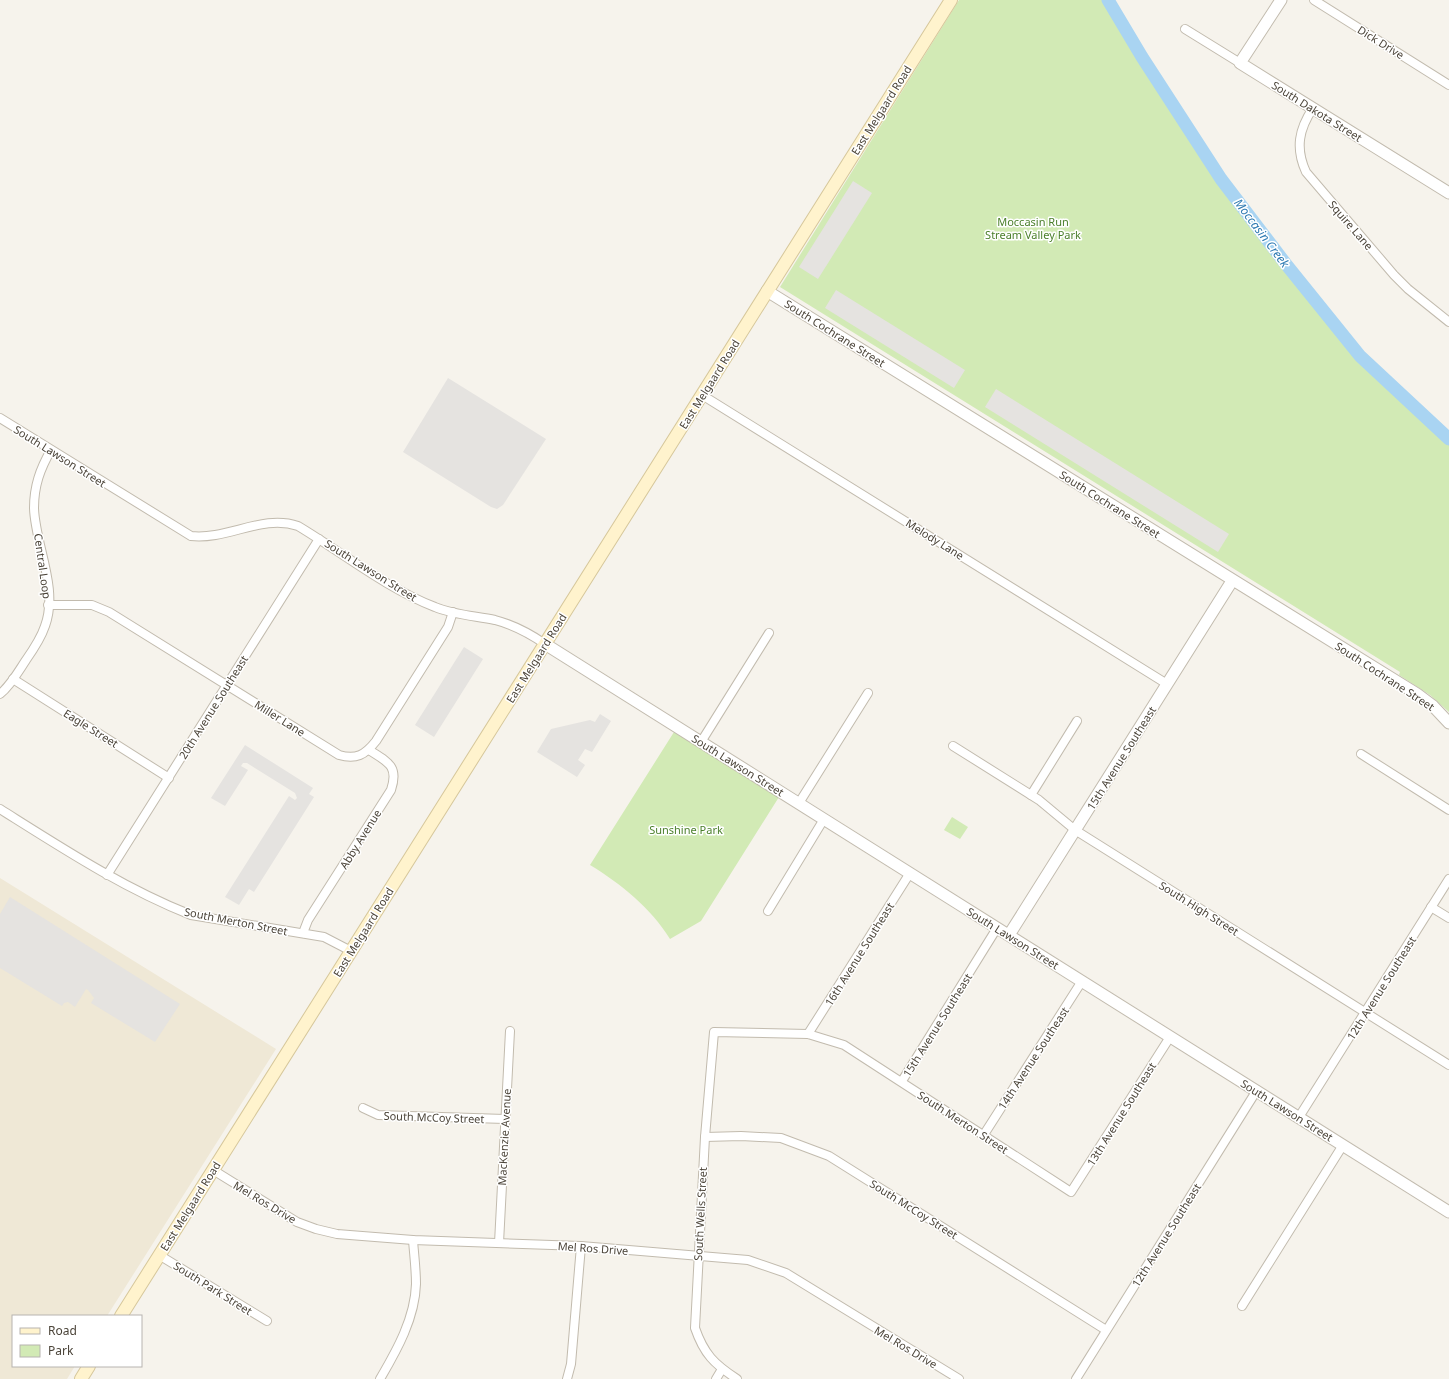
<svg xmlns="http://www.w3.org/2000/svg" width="1449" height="1379" font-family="'Noto Sans',sans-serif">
<rect width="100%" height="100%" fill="#f6f3ec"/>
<polygon fill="#efe8d6" points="0,878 276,1049 107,1316 13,1316 13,1366 75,1366 67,1379 0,1379"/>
<g fill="#d2eab5">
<polygon points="959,0 1108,0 1142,57 1221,179 1285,263 1360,356 1449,439 1449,712 1430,695 1399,675 1400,672 780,287"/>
<path d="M674,732L779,797L701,921L670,939C651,908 621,884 590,865Z"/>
<polygon points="952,817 968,827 960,839 944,830"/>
</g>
<g fill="#e5e3e0">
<polygon points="853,181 872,193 818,279 799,267"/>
<polygon points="836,290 965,370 954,388 825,308"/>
<polygon points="448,378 546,439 503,505 497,509 491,507 403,452"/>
<polygon points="996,389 1229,534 1218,552 985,407"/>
<polygon points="464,647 483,659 434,737 415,725"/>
<polygon points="600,714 611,721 592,752 585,749 578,760 585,765 577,777 537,752 551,729 590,720 595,722"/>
<polygon points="245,745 313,788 309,794 314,797 254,892 249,889 239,905 225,897 289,796 295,800 297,798 295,793 247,763 243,763 241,766 248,770 225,806 211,798"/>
<polygon points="10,897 180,1004 155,1042 91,1003 94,998 88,990 86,989 75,1007 68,1002 64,1003 62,1006 0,968 0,914"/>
</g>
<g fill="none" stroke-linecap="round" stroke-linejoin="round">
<polyline stroke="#a9d4f2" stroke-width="13" points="1108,0 1142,57 1221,179 1285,263 1360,356 1449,439"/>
<g stroke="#c2bbae" stroke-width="10">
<g id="minor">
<polyline points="1314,0 1449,85"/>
<polyline points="1185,29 1240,63"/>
<path d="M1313,108C1299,129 1295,148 1306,172L1394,275L1408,289L1449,322"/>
<polyline points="702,395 1167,684"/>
<path d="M0,418L191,536C228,540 262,514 298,526C343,553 386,588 435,607C454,615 476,616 495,620C514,625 529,633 545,644"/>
<path d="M48,605H92L109,612L339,755C356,760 365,755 376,741L448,627L453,612"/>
<polyline points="13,679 169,778"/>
<path d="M0,694C11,685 18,672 26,660C33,650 41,638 45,626C59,588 35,545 34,508C34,486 40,469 51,450"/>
<polyline points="701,742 769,633"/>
<polyline points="953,746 1039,800 1075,830 1449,1065"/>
<polyline points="1361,754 1449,810"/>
<polyline points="1031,795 1077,721"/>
<polyline points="799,803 868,693"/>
<path d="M0,809C62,848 123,888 191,915L324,937L351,951"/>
<polyline points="107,875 319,539"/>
<polyline points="1431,907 1449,918"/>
<polyline points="768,911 824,819"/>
<path d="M303,933L308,920L391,790C399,766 388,762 369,750"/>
<polyline points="808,1034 910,873"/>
<polyline points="902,1081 997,928"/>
<polyline points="363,1108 378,1115 505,1119"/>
<polyline points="1299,1117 1449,879"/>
<polyline points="983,1136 1082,981"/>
<polyline points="705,1137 741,1136 781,1138 829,1156 1106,1330"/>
<polyline points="213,1170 297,1222 316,1229 337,1234 413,1240 581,1246 748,1260 786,1273 959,1379"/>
<polyline points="499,1243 510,1031"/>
<polyline points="159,1255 267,1321"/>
<polyline points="1242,1306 1343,1145"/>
<path d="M380,1379C397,1350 415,1318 416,1284C416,1269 414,1254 413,1240"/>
<polyline points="567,1379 571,1364 581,1246"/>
<polyline points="716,1379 722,1369"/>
<path d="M737,1379C714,1364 704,1354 695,1328L705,1137L714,1032L808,1034L844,1045L1071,1192L1170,1037"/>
<polyline points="1076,1379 1257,1090"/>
</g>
</g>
<g stroke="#c2bbae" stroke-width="13">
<g id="tertiary">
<polyline points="1281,0 1240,63 1449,193"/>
<polyline points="767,291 1417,694 1433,706 1449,723"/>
<polyline points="545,644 1449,1212"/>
<polyline points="1009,935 1232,581"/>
</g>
</g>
<g stroke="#d6c79b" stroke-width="14">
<g id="secondary">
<polyline points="121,1316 951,0"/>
<polyline points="81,1379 89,1366"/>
</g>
</g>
<use href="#minor" stroke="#fff" stroke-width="8"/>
<use href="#tertiary" stroke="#fff" stroke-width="11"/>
<use href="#secondary" stroke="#fff3cd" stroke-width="12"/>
</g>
<g text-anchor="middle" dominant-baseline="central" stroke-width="3" stroke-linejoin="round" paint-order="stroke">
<g font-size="11" fill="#4b4439" stroke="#fff">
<text transform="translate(1381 42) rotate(32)">Dick Drive</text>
<text transform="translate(881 110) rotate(-58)">East Melgaard Road</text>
<text transform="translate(1317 111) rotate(32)">South Dakota Street</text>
<text transform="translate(1351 225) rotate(49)">Squire Lane</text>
<text transform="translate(835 333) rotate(32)">South Cochrane Street</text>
<text transform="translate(709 384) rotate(-58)">East Melgaard Road</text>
<text transform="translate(60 456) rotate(32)">South Lawson Street</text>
<text transform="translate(1110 504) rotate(32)">South Cochrane Street</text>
<text transform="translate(935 539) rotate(32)">Melody Lane</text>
<text transform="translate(43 566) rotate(82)">Central Loop</text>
<text transform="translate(371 570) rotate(32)">South Lawson Street</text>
<text transform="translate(536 658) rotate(-58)">East Melgaard Road</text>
<text transform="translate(1385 676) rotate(33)">South Cochrane Street</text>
<text transform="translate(213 707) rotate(-58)">20th Avenue Southeast</text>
<text transform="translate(280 718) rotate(32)">Miller Lane</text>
<text transform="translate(91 728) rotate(32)">Eagle Street</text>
<text transform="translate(1121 758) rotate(-58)">15th Avenue Southeast</text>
<text transform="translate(738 765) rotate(32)">South Lawson Street</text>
<text transform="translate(360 839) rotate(-58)">Abby Avenue</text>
<text transform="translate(1199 908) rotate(32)">South High Street</text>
<text transform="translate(236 921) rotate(11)">South Merton Street</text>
<text transform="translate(363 932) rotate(-58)">East Melgaard Road</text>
<text transform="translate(1013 938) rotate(32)">South Lawson Street</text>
<text transform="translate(859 954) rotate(-58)">16th Avenue Southeast</text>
<text transform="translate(1381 988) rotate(-58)">12th Avenue Southeast</text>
<text transform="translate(937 1025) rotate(-58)">15th Avenue Southeast</text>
<text transform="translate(1033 1058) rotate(-57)">14th Avenue Southeast</text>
<text transform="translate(1287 1110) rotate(32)">South Lawson Street</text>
<text transform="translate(1121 1114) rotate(-58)">13th Avenue Southeast</text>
<text transform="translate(434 1117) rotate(2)">South McCoy Street</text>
<text transform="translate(963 1122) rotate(33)">South Merton Street</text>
<text transform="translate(504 1137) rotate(-87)">MacKenzie Avenue</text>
<text transform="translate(265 1202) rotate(31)">Mel Ros Drive</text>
<text transform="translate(190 1206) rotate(-58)">East Melgaard Road</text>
<text transform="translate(914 1209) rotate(32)">South McCoy Street</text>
<text transform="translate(700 1214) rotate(-87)">South Wells Street</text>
<text transform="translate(1166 1235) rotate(-58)">12th Avenue Southeast</text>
<text transform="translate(593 1248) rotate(4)">Mel Ros Drive</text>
<text transform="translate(213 1288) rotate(32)">South Park Street</text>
<text transform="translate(906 1347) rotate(31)">Mel Ros Drive</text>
</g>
<g font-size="11" fill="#4a7f2a" stroke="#fff">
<text x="1033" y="221">Moccasin Run<tspan x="1033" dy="13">Stream Valley Park</tspan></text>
<text x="686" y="829">Sunshine Park</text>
</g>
<g font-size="12" font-style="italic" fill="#2e7ab2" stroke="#fff">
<text transform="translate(1262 233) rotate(53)">Moccasin Creek</text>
</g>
</g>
<rect x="12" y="1315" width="130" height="52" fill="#ffffff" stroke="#b7b4b0"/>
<rect x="20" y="1328" width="20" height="6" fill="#fff3cd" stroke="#b7b4b0"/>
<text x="48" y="1335" font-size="12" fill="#4b4439">Road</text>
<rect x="20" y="1345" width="20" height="12" fill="#d2eab5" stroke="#b7b4b0"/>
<text x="48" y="1355" font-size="12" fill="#4b4439">Park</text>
</svg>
